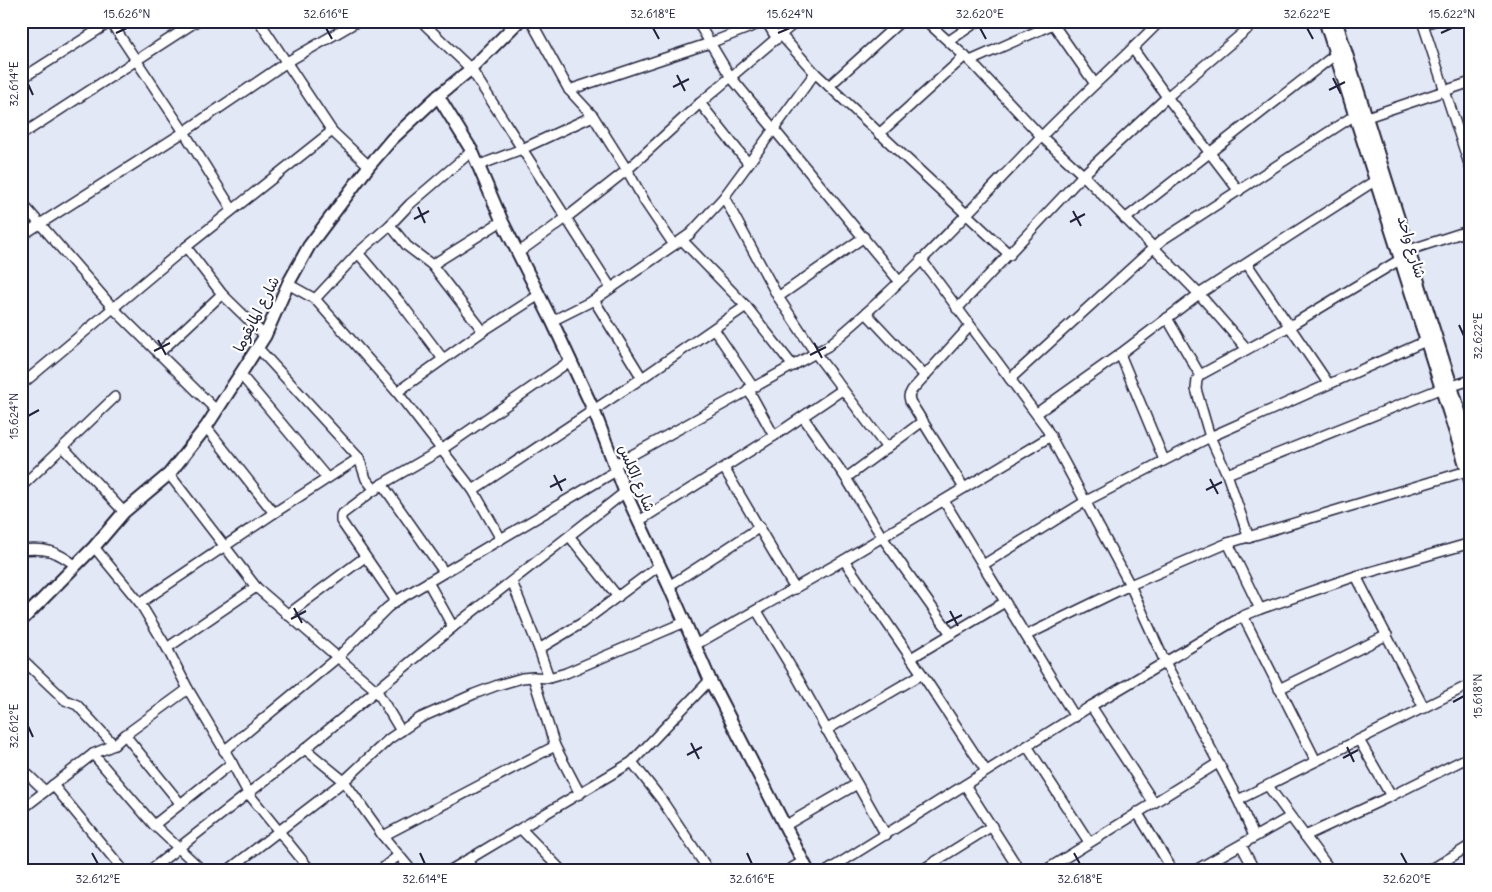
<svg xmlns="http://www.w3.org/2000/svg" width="1492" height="892" font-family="Delius,'Playpen Sans Arabic',sans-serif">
<rect width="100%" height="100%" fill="#e3e8f6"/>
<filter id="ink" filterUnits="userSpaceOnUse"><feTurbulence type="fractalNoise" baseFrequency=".02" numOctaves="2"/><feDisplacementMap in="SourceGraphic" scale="10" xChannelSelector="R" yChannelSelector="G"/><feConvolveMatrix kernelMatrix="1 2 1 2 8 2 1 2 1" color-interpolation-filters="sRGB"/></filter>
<g filter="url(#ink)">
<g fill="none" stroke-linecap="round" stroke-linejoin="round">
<g stroke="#22223b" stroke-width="12">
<g id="minor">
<polyline points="110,21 184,132 232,209"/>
<polyline points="259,21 332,131 369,166"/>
<polyline points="421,21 471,69 611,288"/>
<polyline points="531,21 569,90 593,116 627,170 645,202 674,245"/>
<polyline points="697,21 730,76 899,281"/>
<polyline points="766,21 777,39"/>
<polyline points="926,21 970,61 1041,136 1083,175 1199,294 1247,349"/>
<polyline points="1051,21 1095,84"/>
<polyline points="1422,21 1471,170"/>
<polyline points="1423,24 1434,21"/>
<polyline points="781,35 815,73 1010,255"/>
<polyline points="949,41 978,21"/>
<polyline points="1133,49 1167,97 1239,191"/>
<polyline points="970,61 1060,21"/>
<polyline points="21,79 112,21"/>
<polyline points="829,86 901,21"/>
<polyline points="569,90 710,43 766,21"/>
<polyline points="700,103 748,163"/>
<polyline points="1367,117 1471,82"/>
<polyline points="879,134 965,56"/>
<polyline points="21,135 197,21"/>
<polyline points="477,166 522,149 593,116"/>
<polyline points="724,197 778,297 816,354 887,448"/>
<polyline points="21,202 113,308 217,411"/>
<polyline points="1125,219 1336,54"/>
<polyline points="390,225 407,246 432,265 483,331"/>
<polyline points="21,236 184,132 287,62 358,21"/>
<polyline points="682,240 746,306 793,366"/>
<polyline points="186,247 222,294 265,336"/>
<polyline points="1409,250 1471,230"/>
<polyline points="358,253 403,306 443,359"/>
<polyline points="518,253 566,218 627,170 700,103 797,21"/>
<polyline points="921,259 1045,426 1130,585 1165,662 1238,800 1254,836"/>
<polyline points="1247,264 1328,383"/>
<polyline points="432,265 502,221"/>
<polyline points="288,284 315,299 397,392 473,490 501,539"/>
<polyline points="778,297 864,237"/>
<polyline points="315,299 358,253 390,225 410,204 472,151"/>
<polyline points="594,300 642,378"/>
<polyline points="957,309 1083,175 1167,97 1257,21"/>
<polyline points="866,313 925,376"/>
<polyline points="1167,318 1200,375 1197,380 1196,389 1210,437 1227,474 1249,538"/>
<polyline points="552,321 594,300 690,234 724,197 815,73"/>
<polyline points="714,329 753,387"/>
<polyline points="257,347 359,458 366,479 375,490"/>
<polyline points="158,354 222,294"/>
<polyline points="1120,354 1164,460"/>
<polyline points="241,375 327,478"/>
<polyline points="1200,375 1290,326 1401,259"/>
<polyline points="1010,379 1162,240 1355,115"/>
<polyline points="21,385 186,247 332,131"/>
<polyline points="1452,386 1471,380"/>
<polyline points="748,389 774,436"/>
<polyline points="397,392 483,331 539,295"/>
<polyline points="1037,413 1120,354 1199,294 1376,180"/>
<polyline points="803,417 846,478 882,537 951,634"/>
<polyline points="206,427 274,513"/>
<polyline points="63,447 124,512"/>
<path d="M614,465L828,346C904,283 971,209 1040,138C1079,98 1121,61 1160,21"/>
<polyline points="724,468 795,589"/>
<polyline points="169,474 256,587 377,691 401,731"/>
<polyline points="1227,474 1442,388"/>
<polyline points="846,478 923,421"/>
<polyline points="382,484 444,572"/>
<polyline points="21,487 115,397"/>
<polyline points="964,488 910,401 909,396 912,390 970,326"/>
<polyline points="473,490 642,378 746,306"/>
<polyline points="944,501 1075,717"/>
<polyline points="639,521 774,436 842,390"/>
<polyline points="570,537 618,597"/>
<polyline points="1228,543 1260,609"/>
<polyline points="94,547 140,603 167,648 188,689 232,763 248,793 311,871"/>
<path d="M21,550C45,547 57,551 76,566"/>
<polyline points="844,560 922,674 986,771"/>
<polyline points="983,565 1086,501 1210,437 1426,341"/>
<polyline points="1356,576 1424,708"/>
<polyline points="428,582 453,627"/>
<polyline points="512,582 539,649 549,678 566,673 685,622"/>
<polyline points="669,586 760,527"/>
<polyline points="396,601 341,521 341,515 382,484 441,450 570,361"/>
<polyline points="140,603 274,513 359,458"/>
<polyline points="757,611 797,677 886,835"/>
<polyline points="287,615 365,557"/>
<polyline points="1243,616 1316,761"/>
<polyline points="1027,635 1130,585 1228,543 1467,471"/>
<polyline points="695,645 844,560 1051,436"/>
<polyline points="167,648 256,587"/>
<polyline points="539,649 582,623 660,565"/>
<polyline points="21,658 65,700 77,705 114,745"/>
<polyline points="911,658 1005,602"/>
<polyline points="533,677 555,746 580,794"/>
<polyline points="1279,689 1387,635"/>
<polyline points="1091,706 1154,803"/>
<polyline points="826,730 922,674"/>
<polyline points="125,735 180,803"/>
<polyline points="1359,740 1391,796"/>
<polyline points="1027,746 1089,842"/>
<polyline points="305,749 344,781 383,836 412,871"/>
<polyline points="224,751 338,657 387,608 396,601 616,471"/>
<polyline points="93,754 154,825 203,871"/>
<polyline points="632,762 661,799 709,871"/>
<polyline points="21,768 45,791"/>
<polyline points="53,785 124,871"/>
<polyline points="965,785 1020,871"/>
<polyline points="1268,786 1331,871"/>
<polyline points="1238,800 1471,684"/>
<polyline points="21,810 93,754 114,745 125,735 188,689"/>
<polyline points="1137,812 1173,871"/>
<polyline points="154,825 232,763"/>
<polyline points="786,825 857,784"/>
<polyline points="521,829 562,871"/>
<polyline points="383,836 555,746"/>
<polyline points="1305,836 1391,796 1471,756"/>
<polyline points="1241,845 1255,871"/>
<polyline points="467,860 474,871"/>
<polyline points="149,871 305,749 453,627 625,492"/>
<polyline points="227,871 344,781 389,739 420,718 474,694 498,685 522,678 533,677 549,678"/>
<polyline points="379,871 399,855"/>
<polyline points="449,871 632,762 710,680"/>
<polyline points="787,871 804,861"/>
<polyline points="827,871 1091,706 1243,616 1260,609 1356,576 1471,543"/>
<polyline points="920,871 992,826"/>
<polyline points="1044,871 1218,763"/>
<polyline points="1194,871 1290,817"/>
<polyline points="1421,871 1435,867 1471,845"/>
</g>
</g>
<g stroke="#22223b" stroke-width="15">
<g id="tertiary">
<polyline points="1325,21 1471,482"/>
<polyline points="1336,21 1471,448"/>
<polyline points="438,96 472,151 502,221 552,321 594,411 625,492 669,586 710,680 808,871"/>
<polyline points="21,621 94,547 124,512 169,474 206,427 265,336 288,284 309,246 369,166 392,139 438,96 471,69 519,21"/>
</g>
</g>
<use href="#minor" stroke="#fff" stroke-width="9"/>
<use href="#tertiary" stroke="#fff" stroke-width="11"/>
</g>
</g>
<path fill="none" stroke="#22223b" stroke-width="2" d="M326,28L332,39M653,28L659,39M980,28L986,39M1307,28L1313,39M116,33L127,28M778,33L790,28M1441,33L1452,28M677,75L685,91M1333,78L1341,94M28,84L33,95M673,87L689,79M1329,90L1345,82M418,207L425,223M1073,211L1081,226M414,219L429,211M1070,222L1085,214M1459,325L1464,336M158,340L166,355M814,343L822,358M154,351L170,343M810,355L826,347M28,416L39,410M554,475L562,491M1210,479L1218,494M550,487L566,479M1206,490L1222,482M294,608L302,623M950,611L958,626M291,619L306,611M946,623L962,615M1453,702L1464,696M28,726L33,737M691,743L699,759M1347,747L1354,762M687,755L702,747M1343,758L1358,750M92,853L98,864M420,853L425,864M747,853L752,864M1074,853L1080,864M1401,853L1407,864"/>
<g text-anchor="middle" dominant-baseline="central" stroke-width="4.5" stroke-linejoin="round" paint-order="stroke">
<g font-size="15" fill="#22223b" stroke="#fff">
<text transform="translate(1412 247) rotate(73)">شارع واحد</text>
<text transform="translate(256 314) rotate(-63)">شارع المايقوما</text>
<text transform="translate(637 478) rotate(67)">شارع الكلس</text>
</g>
</g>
<rect width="1492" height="892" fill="none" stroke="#fff" stroke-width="55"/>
<rect x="28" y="28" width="1436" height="836" fill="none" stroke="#22223b" stroke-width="2"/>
<g font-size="12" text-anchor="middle" fill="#22223b">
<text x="127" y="18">15.626°N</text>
<text x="326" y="18">32.616°E</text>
<text x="653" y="18">32.618°E</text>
<text x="790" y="18">15.624°N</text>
<text x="980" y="18">32.620°E</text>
<text x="1307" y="18">32.622°E</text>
<text x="1452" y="18">15.622°N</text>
<text transform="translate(14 84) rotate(-90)" y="4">32.614°E</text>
<text transform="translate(1478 336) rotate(-90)" y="4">32.622°E</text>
<text transform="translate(14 416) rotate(-90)" y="4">15.624°N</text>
<text transform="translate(1478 696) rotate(-90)" y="4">15.618°N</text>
<text transform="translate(14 726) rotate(-90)" y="4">32.612°E</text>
<text x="98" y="883">32.612°E</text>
<text x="425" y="883">32.614°E</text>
<text x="752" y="883">32.616°E</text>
<text x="1080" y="883">32.618°E</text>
<text x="1407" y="883">32.620°E</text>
</g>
</svg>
